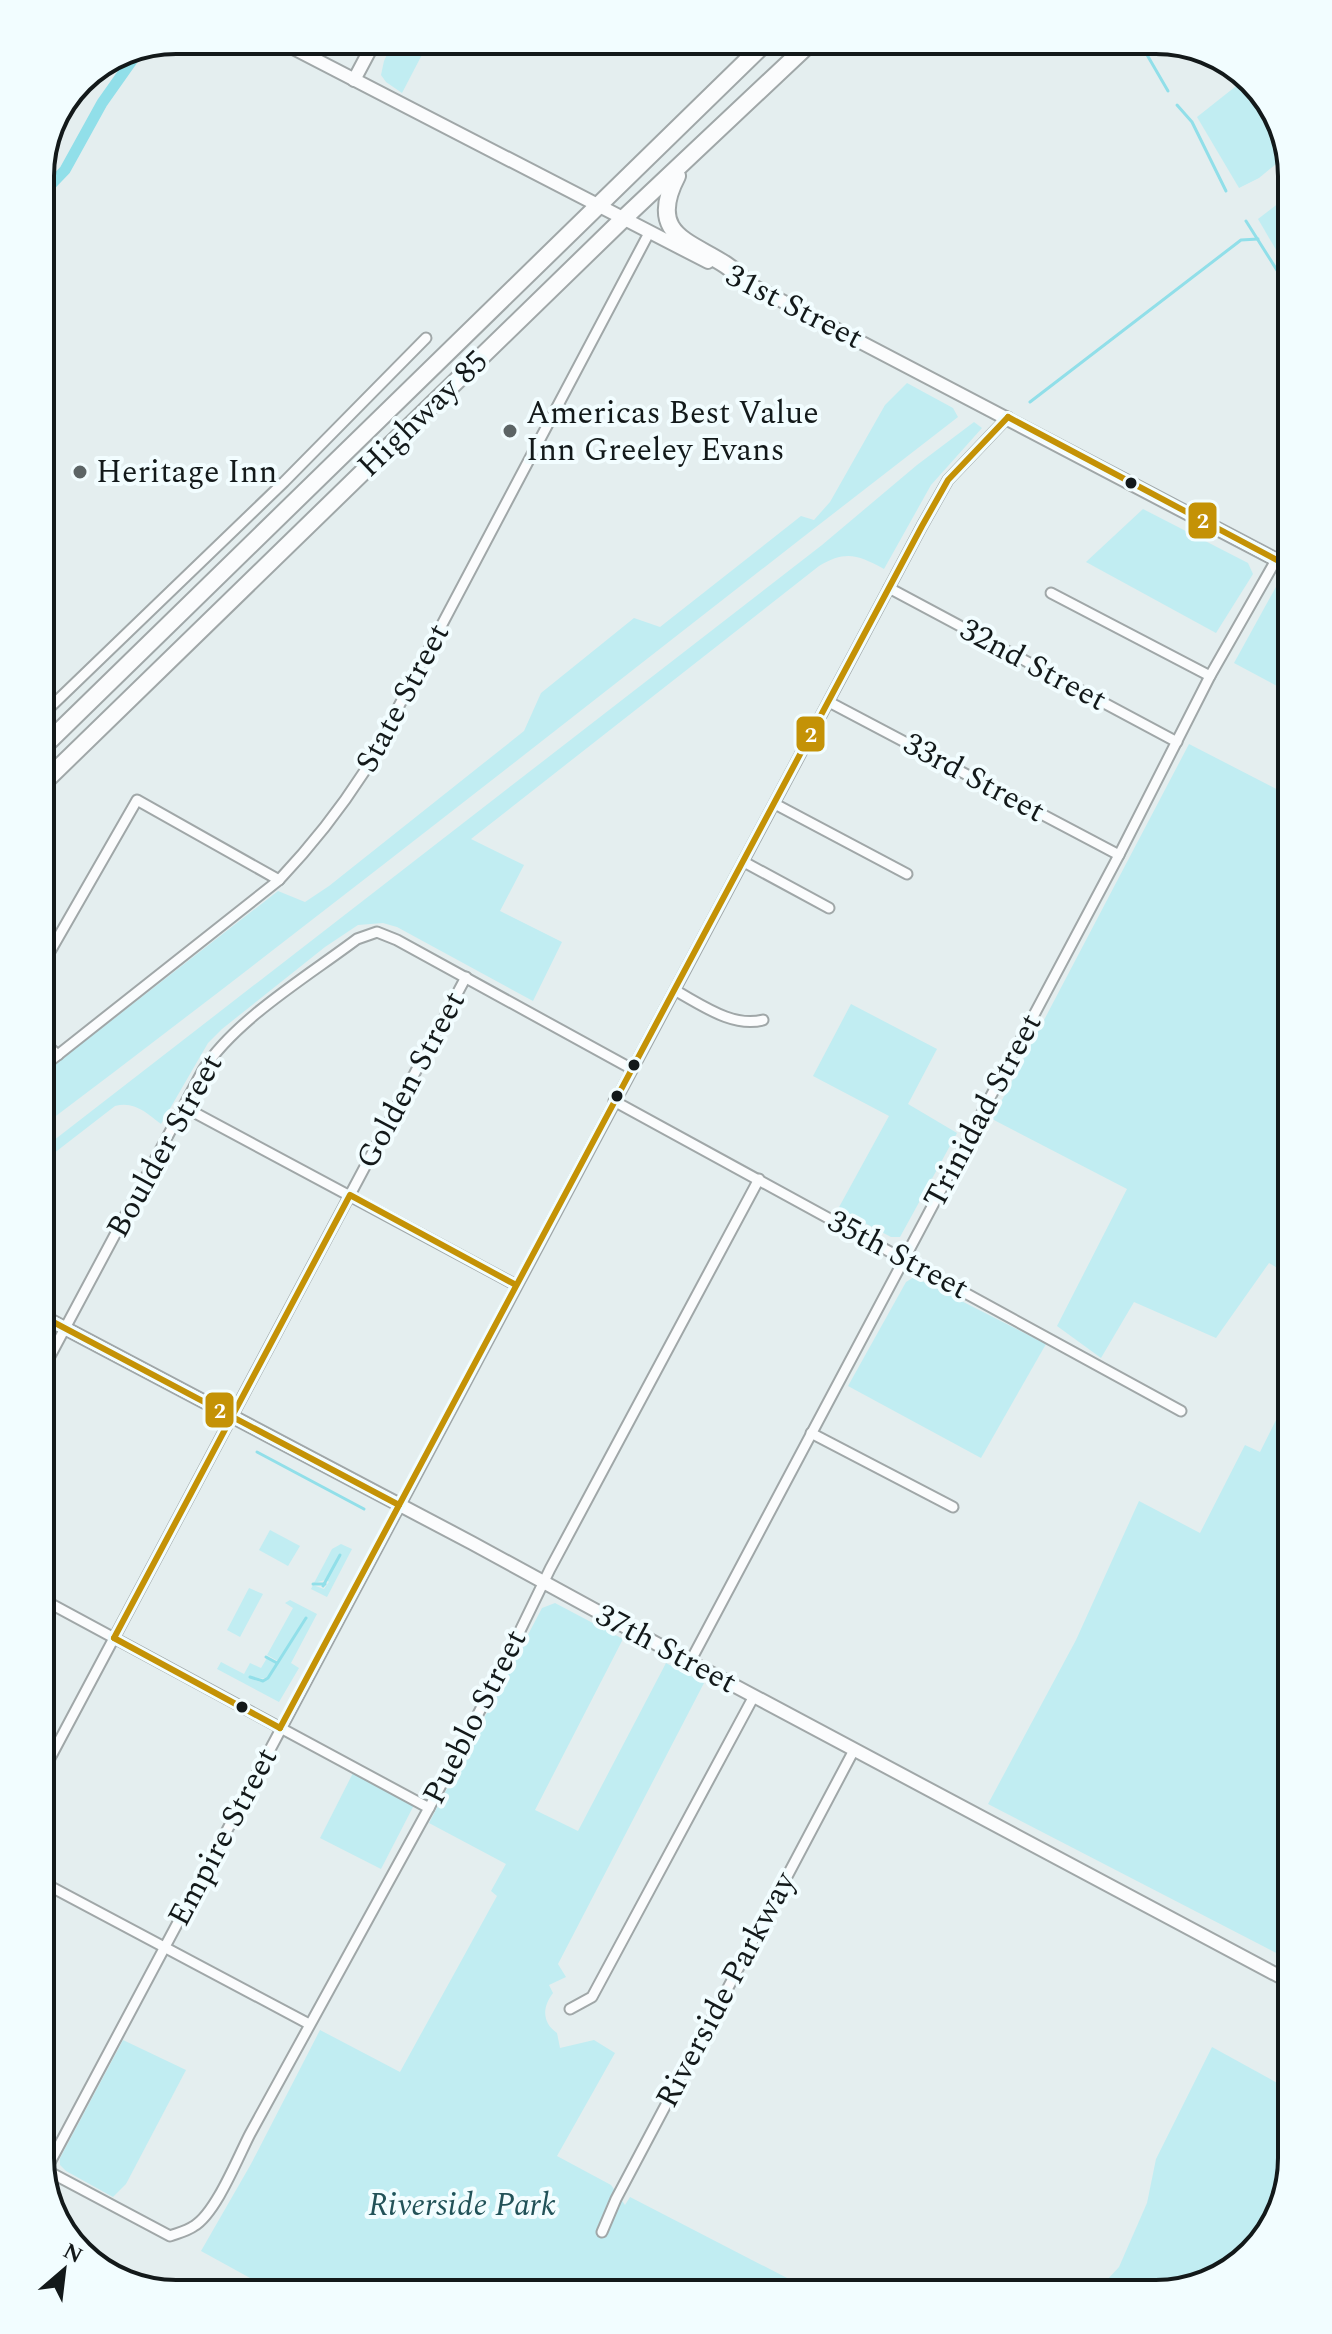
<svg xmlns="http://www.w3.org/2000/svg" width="1332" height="2334" font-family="Spectral,serif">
<rect width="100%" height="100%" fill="#e4eeef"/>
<g fill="#c1edf2">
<polygon points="426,47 402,93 386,82 381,75 384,61 390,48"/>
<polygon points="1245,79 1278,116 1287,155 1259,178 1239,188 1197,117"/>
<polygon points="1292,193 1292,277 1258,219"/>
<path d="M907,383L953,408L958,417C651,654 349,895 40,1128V1077L71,1052L278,891L305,902L329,886L524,731L541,693L634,618L660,627L801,516L814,520L830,502L885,405Z"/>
<path d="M974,422L982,428L931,485L884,569C858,555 846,550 819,566L471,839L524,865L500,911L562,942L533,1001L397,927L383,923L358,925L325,947L222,1029L208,1043L161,1124C146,1113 135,1101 115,1106L40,1164V1151L822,545L917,465Z"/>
<polygon points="1143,509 1248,563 1253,574 1216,633 1086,562"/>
<polygon points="1277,585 1292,593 1292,694 1234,663"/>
<polygon points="1189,744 1292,797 1292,1277 1269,1263 1216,1338 1134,1302 1101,1358 1057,1326 1127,1189 992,1119"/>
<polygon points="851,1004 937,1049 908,1104 957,1133 900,1237 891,1237 838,1209 889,1116 813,1076"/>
<polygon points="914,1277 1046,1344 981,1458 848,1386 906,1282"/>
<polygon points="1292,1388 1292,1937 1282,1956 988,1804 1076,1640 1139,1501 1200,1533 1245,1445 1260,1452"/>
<polygon points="270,1530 300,1546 288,1566 259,1550"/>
<polygon points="341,1544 352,1549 327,1597 311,1589 313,1585 324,1589 329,1582 327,1580 341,1553 325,1580 314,1583 332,1549"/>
<polygon points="249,1588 263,1594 240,1637 227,1630"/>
<path d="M290,1600L317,1614L291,1663L299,1668L279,1702L217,1669L221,1662L244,1674L250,1663L261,1668L267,1658L277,1663C265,1682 268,1679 249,1677L260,1682L269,1678L307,1619L305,1618L278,1661L267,1655L293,1608L285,1603Z"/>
<path d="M555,1603L623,1639L535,1810L578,1831L666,1663L704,1683L558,1964L566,1977L549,1985L553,1993C542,2007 542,2023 557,2033L560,2048L594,2040L615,2053L557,2156L611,2185L625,2205L630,2197L818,2294H279L201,2251L251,2164L320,2030L400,2072L497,1896L491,1891L506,1864L429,1823L542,1608Z"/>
<polygon points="353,1773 414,1805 381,1869 320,1838"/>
<polygon points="123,2040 186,2070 126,2184 113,2197 66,2171 60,2165 60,2158"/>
<polygon points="1212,2047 1292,2091 1292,2153 1277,2182 1284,2186 1269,2233 1216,2280 1156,2294 1094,2294 1119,2267 1147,2203 1156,2159"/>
</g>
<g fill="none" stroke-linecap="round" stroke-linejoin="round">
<g stroke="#91dfe9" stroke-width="3">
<polyline points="1139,41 1168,91"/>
<polyline points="1177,105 1192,122 1226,191"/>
<polyline points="1246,221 1292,294"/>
<polyline points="1030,402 1241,240 1258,239"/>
<polyline points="257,1452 364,1509"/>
<polyline points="313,1584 325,1584"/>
<polyline points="323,1586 340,1555"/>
<polyline points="266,1657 277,1663"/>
<polyline points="250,1677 263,1681 268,1678 306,1618"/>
</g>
<polyline stroke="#91dfe9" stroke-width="11" points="40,196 65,170 102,103 138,52"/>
<g stroke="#a0a7a8" stroke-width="13">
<g id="street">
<polyline points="889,588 1177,742"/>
<polyline points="1051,593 1210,676"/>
<polyline points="829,702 1119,855"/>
<polyline points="40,717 284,482 426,338"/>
<polyline points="775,804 907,874"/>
<polyline points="744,862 829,908"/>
<polyline points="40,969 137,800 279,880"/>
<path d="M676,991C702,1005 733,1028 763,1020"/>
<polyline points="40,1039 58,1055"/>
<path d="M40,1069L279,880C311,846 339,811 364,772L649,233"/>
<polyline points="614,1101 1181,1411"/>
<polyline points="184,1107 516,1285"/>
<path d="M40,1375L203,1070C236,1019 308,976 357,939L377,932L397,940L632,1069"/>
<polyline points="811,1433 953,1507"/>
<polyline points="40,1598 429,1808"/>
<polyline points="690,1662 1119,855 1210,676 1276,560"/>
<polyline points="40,1777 466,977"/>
<polyline points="40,1881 309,2024"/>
<polyline points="570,2009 592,1997 754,1696"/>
<path d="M42,2168L170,2236C178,2233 187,2231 194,2226C216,2213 238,2157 250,2134L429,1808L500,1672L550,1569L759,1179"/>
<polyline points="46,2170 922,526 948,480 1008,417"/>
<polyline points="602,2232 616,2199 854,1750"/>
</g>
</g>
<g stroke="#a0a7a8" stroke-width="16">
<g id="secondary">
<polyline points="295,49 708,262"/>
<polyline points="354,80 371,48"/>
<polyline points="738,278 1292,568"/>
<polyline points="40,1315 472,1543 690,1662 1292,1983"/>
</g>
</g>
<g stroke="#a0a7a8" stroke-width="20">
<g id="highway">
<path d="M677,176C640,247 712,242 744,281"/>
<polyline points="40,750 764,44"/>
<polyline points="40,786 622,220 809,44"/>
</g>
</g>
<use href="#street" stroke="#fbfcfd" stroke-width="9"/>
<use href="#secondary" stroke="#fbfcfd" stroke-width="12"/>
<use href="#highway" stroke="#fbfcfd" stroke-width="16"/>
<g stroke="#f2fdff" stroke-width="12">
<g id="bus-1">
<polyline points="1008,417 1292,568"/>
<polyline points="40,1315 399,1505"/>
<polyline points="114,1638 350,1195 516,1285"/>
<polyline points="114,1638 280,1728"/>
<polyline points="280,1728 922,526 948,480 1008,417"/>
</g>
</g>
<use href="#bus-1" stroke="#c49206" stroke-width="6"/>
</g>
<g fill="#5c6465" stroke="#f2fdff" stroke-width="3">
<circle cx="510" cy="431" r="8"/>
<circle cx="80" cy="472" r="8"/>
</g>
<g fill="#13191a" stroke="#f2fdff" stroke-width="3">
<circle cx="1131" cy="483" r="7"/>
<circle cx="634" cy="1065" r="7"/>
<circle cx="617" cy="1096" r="7"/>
<circle cx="242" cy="1707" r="7"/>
</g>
<g text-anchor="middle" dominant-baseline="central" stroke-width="8" stroke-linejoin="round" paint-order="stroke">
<g font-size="32" fill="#13191a" stroke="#f2fdff">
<text transform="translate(794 307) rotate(27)">31st Street</text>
<text transform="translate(423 414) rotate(-44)">Highway 85</text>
<text transform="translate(1033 665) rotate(28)">32nd Street</text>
<text transform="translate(403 698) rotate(-62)">State Street</text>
<text transform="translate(974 778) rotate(28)">33rd Street</text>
<text transform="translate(411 1080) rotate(-62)">Golden Street</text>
<text transform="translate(983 1111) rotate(-62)">Trinidad Street</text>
<text transform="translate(165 1146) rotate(-61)">Boulder Street</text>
<text transform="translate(898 1255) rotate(28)">35th Street</text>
<text transform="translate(666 1649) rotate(28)">37th Street</text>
<text transform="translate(475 1717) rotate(-63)">Pueblo Street</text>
<text transform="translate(223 1837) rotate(-62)">Empire Street</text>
<text transform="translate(726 1990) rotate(-62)">Riverside Parkway</text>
</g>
<g font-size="32" fill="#13191a" stroke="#f2fdff" text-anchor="start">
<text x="526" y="413">Americas Best Value<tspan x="526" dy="37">Inn Greeley Evans</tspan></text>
<text x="96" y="472">Heritage Inn</text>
</g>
<g font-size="32" font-style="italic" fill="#225258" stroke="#f2fdff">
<text x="462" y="2205">Riverside Park</text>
</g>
</g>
<path d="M0 0H1332V2334H0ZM176 54H1156A122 122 0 0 1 1278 176V2158A122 122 0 0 1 1156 2280H176A122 122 0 0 1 54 2158V176A122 122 0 0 1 176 54Z" fill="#f2fdff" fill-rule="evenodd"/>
<path fill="none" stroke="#13191a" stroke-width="4" d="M176 54H1156A122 122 0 0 1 1278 176V2158A122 122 0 0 1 1156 2280H176A122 122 0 0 1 54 2158V176A122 122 0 0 1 176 54Z"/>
<g stroke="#f2fdff" stroke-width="3">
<rect x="1187" y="501" width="31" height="39" rx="8" fill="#c49206"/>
<rect x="795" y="715" width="31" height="38" rx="8" fill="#c49206"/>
<rect x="204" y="1391" width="31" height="38" rx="8" fill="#c49206"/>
</g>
<g font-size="22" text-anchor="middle" font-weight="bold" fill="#fff">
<text x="1203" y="528">2</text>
<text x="811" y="742">2</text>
<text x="220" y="1418">2</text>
</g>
<g transform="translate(64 2270) rotate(28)" stroke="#f2fdff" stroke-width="6" paint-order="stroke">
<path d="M0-6L14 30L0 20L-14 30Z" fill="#13191a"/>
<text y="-12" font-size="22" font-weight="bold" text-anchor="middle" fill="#13191a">N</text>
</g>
</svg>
